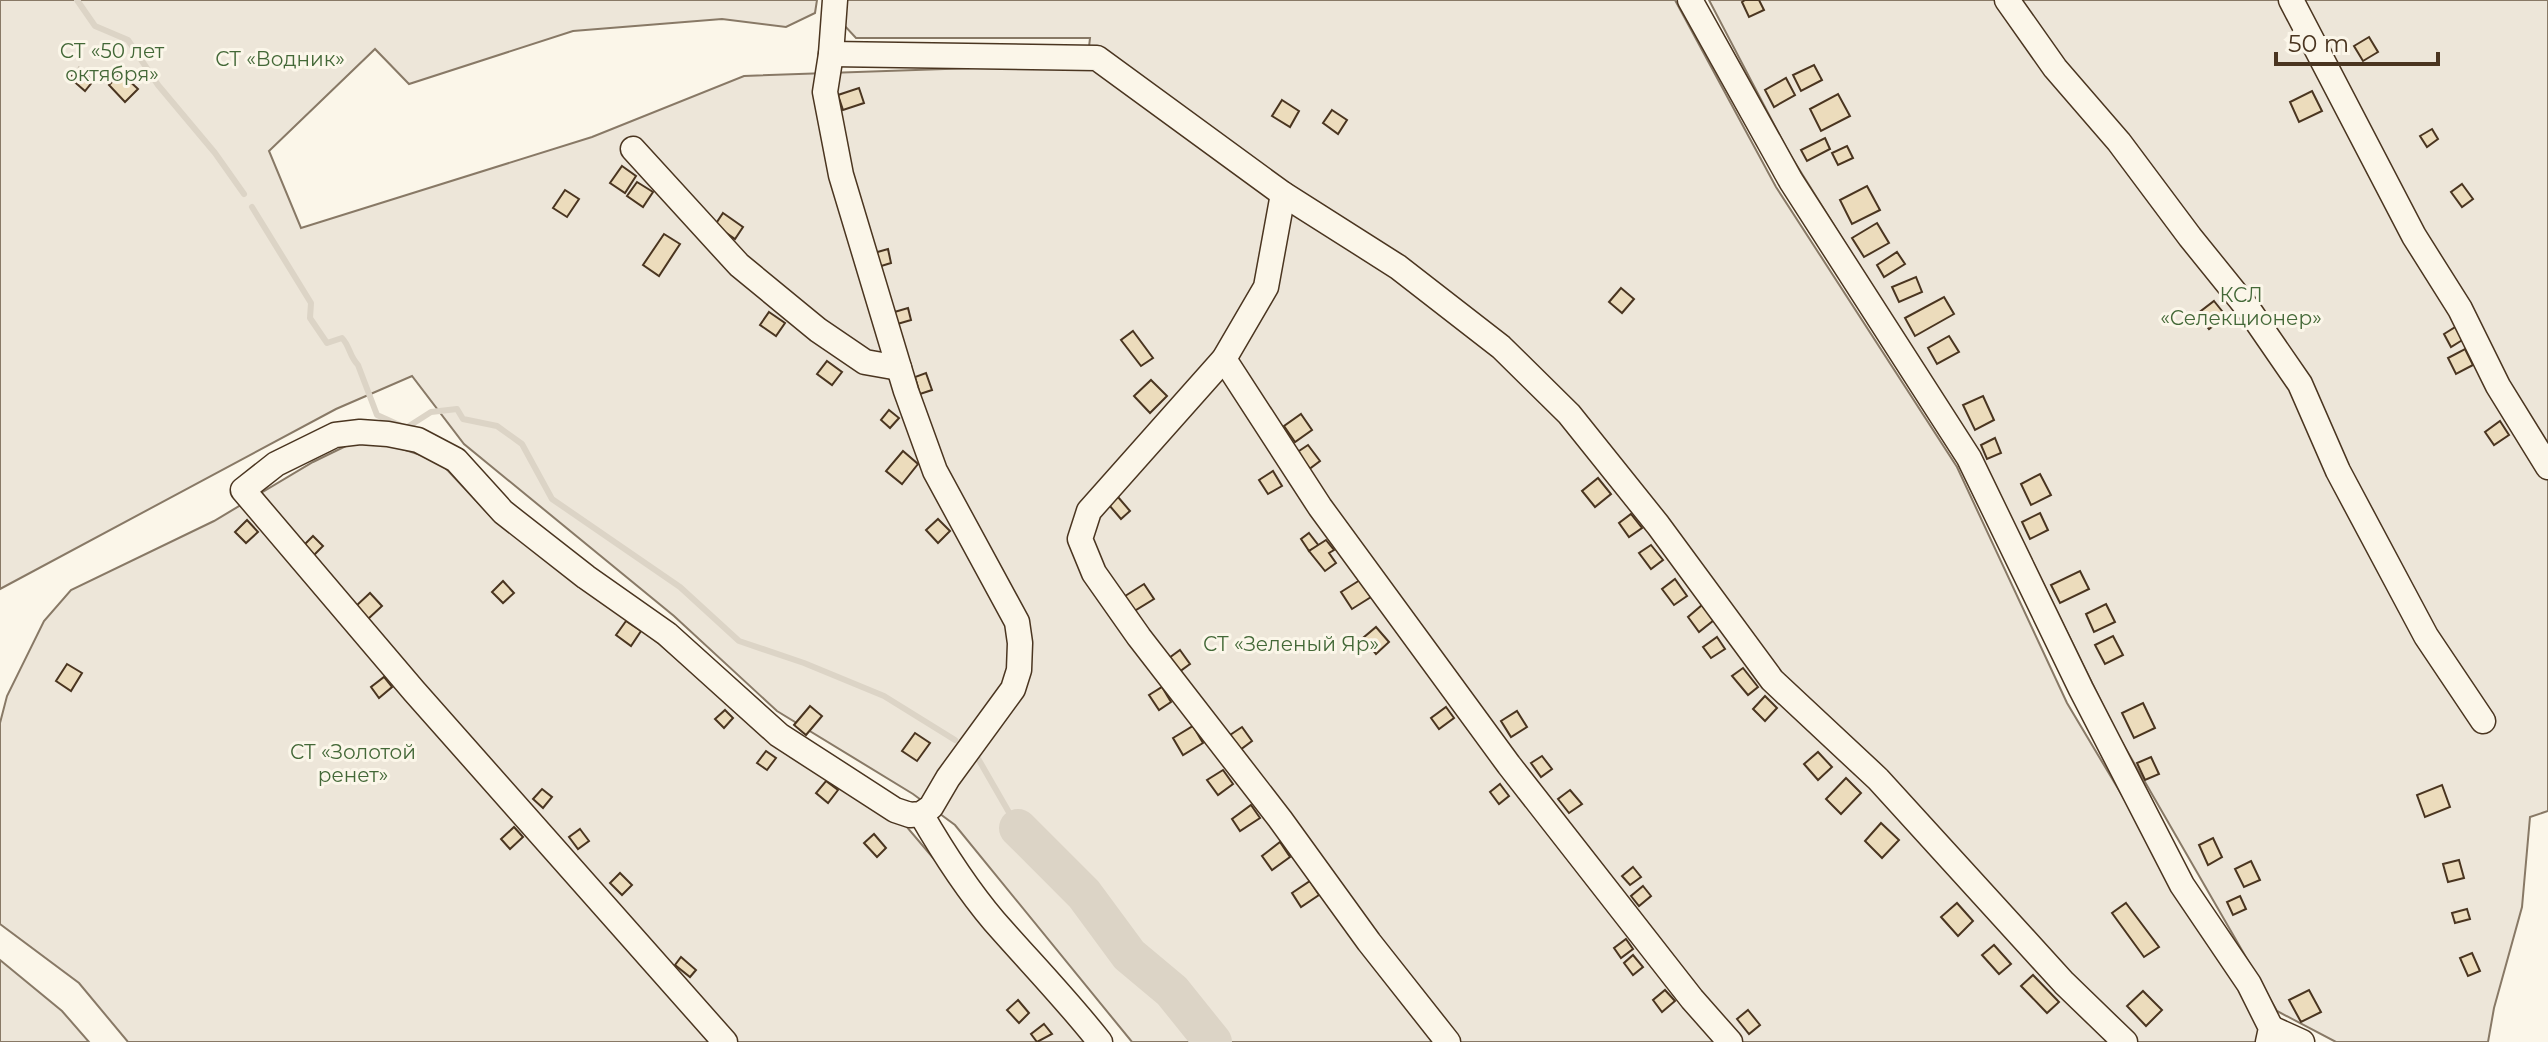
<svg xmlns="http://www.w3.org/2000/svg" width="2548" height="1042" font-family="Montserrat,sans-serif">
<rect width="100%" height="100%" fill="#fbf6e9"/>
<g fill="#ede6d9" stroke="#887966" stroke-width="2">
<polygon points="0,0 817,0 815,13 786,27 722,19 573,31 409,84 375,49 269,151 301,228 592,137 744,76 1087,64 1090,38 856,38 842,23 845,0 1675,0 1776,187 1957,467 2067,703 2160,859 2262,1022 2300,1042 1132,1042 955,825 913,794 777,711 674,616 464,444 412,376 336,409 0,589"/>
<polygon points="1709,0 2548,0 2548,811 2530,817 2522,907 2494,1008 2488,1042 2336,1042 2277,1011 2115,730 2024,544 1950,411 1789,153"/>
<polygon points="352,443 393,446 439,461 494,520 615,606 764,734 901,820 1089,1042 128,1042 79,983 0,924 0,723 7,696 44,621 71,590 214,521 313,462"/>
<polygon points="0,960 62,1011 89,1042 0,1042"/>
</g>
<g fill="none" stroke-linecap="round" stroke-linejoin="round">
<g stroke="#dcd4c6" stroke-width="6">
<polyline points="77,0 95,26 128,40 158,85 215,153 244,194"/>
<path d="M252,207L311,303L310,318L327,343L342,338C350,346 349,356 358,365L377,415L406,428L431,412L457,409L463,419L497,426L522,444L552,499L680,587L739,641L804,663L884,696L955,740"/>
<polyline points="976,755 1018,828"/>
</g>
<polyline stroke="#dcd4c6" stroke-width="38" points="1018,828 1084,894 1129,955 1172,991 1213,1042"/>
</g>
<g fill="#ecdcbc" stroke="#4a3520" stroke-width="2">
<polygon points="1745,0 1759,0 1764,10 1749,17 1742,2"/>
<polygon points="2369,37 2378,52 2363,61 2354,46"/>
<polygon points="1814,65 1822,80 1801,91 1793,75"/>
<polygon points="79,68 93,81 85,91 70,78"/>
<polygon points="121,73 138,89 125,102 109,85"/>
<polygon points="1786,78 1795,95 1774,107 1765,90"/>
<polygon points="859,88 864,103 843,110 838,95"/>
<polygon points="2312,91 2322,111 2299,122 2290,102"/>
<polygon points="1838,94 1850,116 1821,131 1810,109"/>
<polygon points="1282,100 1299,111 1290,127 1272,116"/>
<polygon points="1332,110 1347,120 1338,134 1323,123"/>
<polygon points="2432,129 2438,139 2427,147 2420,136"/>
<polygon points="1825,138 1830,149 1807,161 1801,150"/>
<polygon points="1847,146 1853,158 1838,165 1832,153"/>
<polygon points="622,166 636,176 625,193 610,183"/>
<polygon points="637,182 653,192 643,207 627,196"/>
<polygon points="2462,184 2473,199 2462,207 2451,192"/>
<polygon points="1867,186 1880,210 1852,224 1840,200"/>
<polygon points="565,190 579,199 567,217 553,208"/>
<polygon points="723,213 743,227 735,239 715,225"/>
<polygon points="1877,223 1889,243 1864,257 1852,238"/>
<polygon points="664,234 680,244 659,276 643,265"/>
<polygon points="888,249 891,263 878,267 874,253"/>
<polygon points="1897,252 1905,264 1884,277 1877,265"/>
<polygon points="1916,277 1922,292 1899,302 1892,287"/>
<polygon points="1621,288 1634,299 1622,313 1609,302"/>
<polygon points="1944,297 1954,314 1915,336 1905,318"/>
<polygon points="2214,301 2226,316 2209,329 2197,314"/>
<polygon points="908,308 911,320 894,325 891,313"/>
<polygon points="769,312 785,323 776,336 760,325"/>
<polygon points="2457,326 2464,339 2451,347 2444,334"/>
<polygon points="1133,331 1153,358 1141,366 1121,340"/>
<polygon points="1949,336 1959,352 1937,364 1928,348"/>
<polygon points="2465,349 2473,365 2456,374 2448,358"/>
<polygon points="827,361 842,372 832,385 817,374"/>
<polygon points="926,373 932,390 920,394 915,377"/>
<polygon points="1151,380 1167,396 1150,413 1134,396"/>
<polygon points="1983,396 1994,420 1975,430 1963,405"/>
<polygon points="889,410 899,418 890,428 881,420"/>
<polygon points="1301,414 1312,430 1295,442 1284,426"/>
<polygon points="2500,421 2509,435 2494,445 2485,432"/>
<polygon points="1995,438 2001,453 1987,459 1981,445"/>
<polygon points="1308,445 1320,461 1308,470 1296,453"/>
<polygon points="903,451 918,464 902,484 886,471"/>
<polygon points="1273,471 1282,486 1268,494 1259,480"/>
<polygon points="2040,474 2051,495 2031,505 2021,484"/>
<polygon points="1598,478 1611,494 1595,507 1582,491"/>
<polygon points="1118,497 1130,511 1121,519 1109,505"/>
<polygon points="2040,513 2048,530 2030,539 2022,522"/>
<polygon points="1631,514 1642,528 1629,537 1619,523"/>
<polygon points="938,519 950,531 938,543 926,530"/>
<polygon points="247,520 258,532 246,543 235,532"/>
<polygon points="1309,533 1319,546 1309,551 1301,539"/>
<polygon points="313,536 323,546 313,556 303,546"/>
<polygon points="1326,540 1334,550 1329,553 1336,563 1325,571 1309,551"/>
<polygon points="1651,545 1663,560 1651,569 1639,553"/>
<polygon points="2080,571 2089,589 2060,603 2051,585"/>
<polygon points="1675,579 1687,596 1674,605 1662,589"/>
<polygon points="1360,580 1371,597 1352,609 1341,592"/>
<polygon points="503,581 514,593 503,603 492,592"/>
<polygon points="1144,584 1154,599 1131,613 1122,598"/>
<polygon points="370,593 382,606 368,619 356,606"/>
<polygon points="2106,604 2115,622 2094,632 2086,614"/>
<polygon points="1702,605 1714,620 1699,632 1688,617"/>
<polygon points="626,621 641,631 631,646 616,635"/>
<polygon points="1376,627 1389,642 1376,654 1363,638"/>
<polygon points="2113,636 2123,655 2105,664 2095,645"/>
<polygon points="1717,637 1725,649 1711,658 1703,647"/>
<polygon points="1180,650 1190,664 1179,672 1169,658"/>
<polygon points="67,664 82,673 71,691 56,681"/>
<polygon points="1743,668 1758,687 1748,695 1732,676"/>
<polygon points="384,677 392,687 379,698 371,687"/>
<polygon points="1162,687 1171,702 1159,710 1149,695"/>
<polygon points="1765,696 1777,708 1765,721 1753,709"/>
<polygon points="2143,703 2155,728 2134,738 2122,713"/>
<polygon points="810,706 822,716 806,735 794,725"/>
<polygon points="1446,707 1454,718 1439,729 1431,718"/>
<polygon points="725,710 733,718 724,728 715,719"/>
<polygon points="1517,711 1527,727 1511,737 1501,721"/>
<polygon points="1193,726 1203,743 1183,755 1173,738"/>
<polygon points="1242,727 1252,741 1240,750 1230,735"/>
<polygon points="915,733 930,743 917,761 902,751"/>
<polygon points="766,751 776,758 767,770 757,763"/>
<polygon points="1818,752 1832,767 1818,780 1804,764"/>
<polygon points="1542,756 1552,769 1541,777 1531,763"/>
<polygon points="2151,757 2159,774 2145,780 2137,763"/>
<polygon points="1223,770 1233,784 1218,795 1207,780"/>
<polygon points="1846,778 1861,793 1841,814 1826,799"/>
<polygon points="826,781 838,790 828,803 816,793"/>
<polygon points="1500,784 1509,796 1499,804 1490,792"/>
<polygon points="2442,785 2450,807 2425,817 2417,795"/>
<polygon points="542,789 552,797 543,808 533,799"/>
<polygon points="1570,790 1582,804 1569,813 1558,799"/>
<polygon points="1251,805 1260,818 1240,831 1232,819"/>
<polygon points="1881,823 1899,840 1882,858 1865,841"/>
<polygon points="514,827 523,837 510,849 501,839"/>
<polygon points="580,829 589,841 578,849 569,837"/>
<polygon points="874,834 886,848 877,857 864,843"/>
<polygon points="2213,838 2222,857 2208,865 2199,845"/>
<polygon points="1280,842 1290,857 1272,870 1262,856"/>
<polygon points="2459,860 2464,878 2448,882 2443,864"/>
<polygon points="2251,861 2260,880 2244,887 2235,869"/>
<polygon points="1633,867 1641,877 1630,885 1622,876"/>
<polygon points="620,873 632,885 622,895 610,883"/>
<polygon points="1310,881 1319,895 1301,907 1292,893"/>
<polygon points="1643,886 1651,896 1639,906 1631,896"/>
<polygon points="2240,896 2246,909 2233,915 2227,902"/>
<polygon points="1957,903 1973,921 1958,936 1941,917"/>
<polygon points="2126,903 2159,947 2144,957 2112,913"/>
<polygon points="2467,909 2470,919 2455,923 2452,913"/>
<polygon points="1626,939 1633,949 1621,958 1614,948"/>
<polygon points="1994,945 2011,964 1999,974 1982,955"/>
<polygon points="2472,953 2480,971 2468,976 2460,958"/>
<polygon points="1633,955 1643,967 1633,975 1624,963"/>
<polygon points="681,957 696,970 690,977 675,965"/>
<polygon points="2033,975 2059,1002 2047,1013 2021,986"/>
<polygon points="1665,990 1675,1001 1662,1012 1653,1000"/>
<polygon points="2309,990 2321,1012 2301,1022 2289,1000"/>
<polygon points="2143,991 2162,1010 2146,1026 2127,1006"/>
<polygon points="1018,1000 1029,1013 1019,1023 1007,1010"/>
<polygon points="1748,1010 1760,1025 1749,1034 1737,1019"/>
<polygon points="1044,1024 1052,1034 1037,1042 1031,1034"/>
</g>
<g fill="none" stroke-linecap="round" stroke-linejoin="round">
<g stroke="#4a3520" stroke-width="27">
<g id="minor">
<polyline points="1690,0 1791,181 1969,458 2081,689 2182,885 2249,984 2271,1028 2268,1042"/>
<polyline points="2007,0 2055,68 2119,142 2190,237 2249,310 2300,384 2338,471 2426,636 2483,721"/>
<polyline points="2291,0 2414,236 2460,309 2498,386 2548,467"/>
<polyline points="831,54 1097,58 1283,194 1398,267 1501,347 1569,414 1658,525 1772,680 1878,779 2064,983 2125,1042"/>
<polyline points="633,149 739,265 818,330 865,362 899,368"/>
<polyline points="1283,194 1266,287 1224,359 1089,511 1080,539 1094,573 1139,637 1280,819 1369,942 1448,1042"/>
<polyline points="1224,359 1320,507 1509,765 1692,999 1730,1042"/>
<path d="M921,814C943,852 966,888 994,921C1030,962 1067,1000 1100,1042"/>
<polyline points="2271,1028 2302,1042"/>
<polyline points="725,1042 414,691 243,490 276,464 335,435 360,432 388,434 418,440 456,460 503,512 586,577 667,634 779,735 895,810 910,815 921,814 931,807 948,778 1013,689 1019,670 1020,643 1017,622 935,471 906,391 841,175 825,92 831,54 835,0"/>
</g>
</g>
<use href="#minor" stroke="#fbf6e9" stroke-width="24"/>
</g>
<g text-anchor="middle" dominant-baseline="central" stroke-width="6" stroke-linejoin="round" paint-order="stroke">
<g font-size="20" fill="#436837" stroke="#fbf6e9">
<text x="112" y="51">СТ «50 лет<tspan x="112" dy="23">октября»</tspan></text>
<text x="280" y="59">СТ «Водник»</text>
<text x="2241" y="295">КСЛ<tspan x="2241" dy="23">«Селекционер»</tspan></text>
<text x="1291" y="644">СТ «Зеленый Яр»</text>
<text x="353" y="752">СТ «Золотой<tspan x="353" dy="23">ренет»</tspan></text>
</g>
</g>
<path d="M2276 52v12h162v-12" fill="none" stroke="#4a3520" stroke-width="4"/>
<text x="2288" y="52" font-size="24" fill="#4a3520" stroke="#fbf6e9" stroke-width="6" paint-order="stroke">50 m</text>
</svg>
